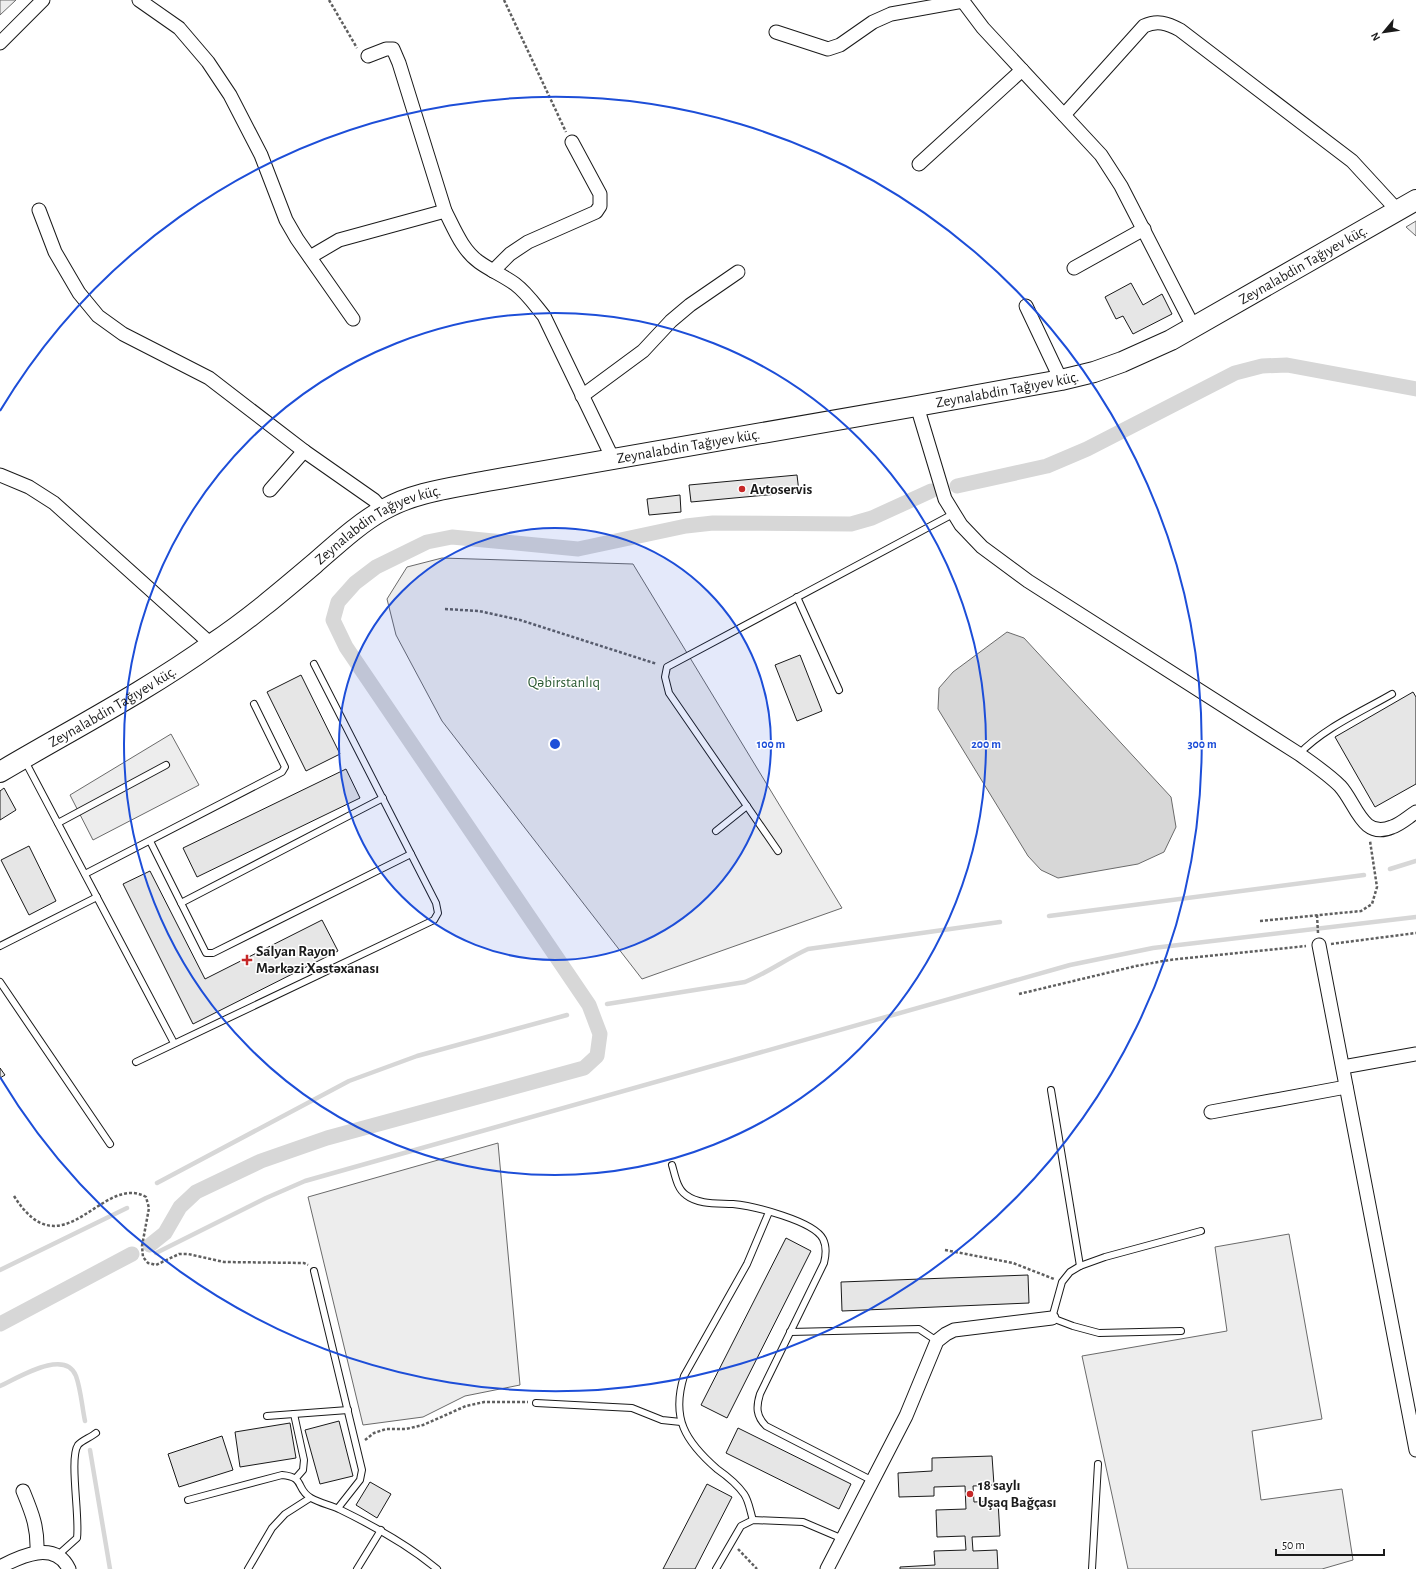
<svg xmlns="http://www.w3.org/2000/svg" width="1416" height="1569" font-family="'Alegreya Sans',sans-serif">
<rect width="100%" height="100%" fill="#fff"/>
<g fill="#ededed" stroke="#6a6a6a">
<polygon points="0,0 16,0 0,15"/>
<polygon points="1416,221 1416,236 1406,227"/>
<polygon points="442,558 633,564 842,908 642,979 442,721 396,635 387,599 407,567"/>
<polygon points="171,734 199,785 93,840 70,795"/>
<polygon points="498,1143 520,1385 465,1396 423,1417 363,1425 308,1197"/>
<polygon points="1289,1234 1322,1419 1252,1431 1261,1500 1342,1489 1353,1560 1322,1569 1128,1569 1082,1356 1227,1331 1215,1247"/>
</g>
<polygon fill="#d7d7d7" stroke="#6a6a6a" points="1007,632 1024,638 1171,797 1176,827 1164,852 1138,864 1058,878 1041,870 1028,856 938,709 939,688 953,672"/>
<g fill="none" stroke-linecap="round" stroke-linejoin="round">
<g stroke="#d7d7d7" stroke-width="4.5">
<polyline points="1390,869 1416,861"/>
<polyline points="1049,916 1364,875"/>
<path d="M607,1004L745,982C767,973 786,959 808,949L1000,922"/>
<polyline points="157,1183 349,1081 417,1056 567,1015"/>
<polyline points="156,1253 266,1198 305,1181 1070,965 1153,948 1416,917"/>
<polyline points="0,1270 127,1208"/>
<path d="M0,1386C18,1378 65,1348 76,1376C81,1390 82,1407 85,1421"/>
<polyline points="90,1450 110,1569"/>
</g>
<g stroke="#d7d7d7" stroke-width="15">
<polyline points="957,486 1047,466 1087,449 1235,373 1262,366 1287,365 1416,389"/>
<polyline points="150,1245 165,1233 180,1207 196,1192 261,1161 327,1138 584,1068 597,1056 600,1034 589,1005 346,647 333,620 338,602 355,583 376,567 427,542 452,537 578,549 686,526 713,523 851,524 872,518 931,491"/>
<polyline points="0,1324 132,1254"/>
</g>
</g>
<g fill="#e6e6e6" stroke="#1a1a1a">
<polygon points="1131,283 1143,305 1162,294 1172,314 1133,334 1123,316 1116,319 1105,297"/>
<polygon points="797,475 799,492 691,502 689,485"/>
<polygon points="680,495 681,512 649,515 647,499"/>
<polygon points="800,655 822,711 797,721 775,665"/>
<polygon points="301,675 340,754 306,771 267,692"/>
<polygon points="1413,692 1416,697 1416,784 1375,807 1335,737"/>
<polygon points="346,769 360,798 197,877 183,848"/>
<polygon points="4,788 16,810 0,820 0,791"/>
<polygon points="29,846 56,901 29,915 1,860"/>
<polygon points="150,871 205,979 322,920 338,951 193,1024 123,884"/>
<polygon points="0,1068 5,1075 0,1078"/>
<polygon points="786,1238 811,1251 727,1418 701,1405"/>
<polygon points="1028,1275 1029,1303 842,1311 841,1282"/>
<polygon points="339,1421 353,1476 320,1484 305,1430"/>
<polygon points="290,1423 296,1458 240,1467 235,1432"/>
<polygon points="738,1428 851,1484 839,1509 726,1453"/>
<polygon points="222,1436 233,1470 179,1487 168,1454"/>
<polygon points="992,1456 994,1485 973,1486 974,1502 998,1501 1000,1536 972,1537 973,1551 997,1550 998,1569 900,1569 900,1567 935,1565 934,1551 966,1550 965,1536 937,1537 936,1510 966,1509 965,1486 934,1487 934,1496 899,1497 898,1473 932,1471 932,1458"/>
<polygon points="370,1482 391,1494 377,1518 356,1505"/>
<polygon points="707,1484 732,1497 695,1569 663,1569"/>
</g>
<g fill="none" stroke-linecap="round" stroke-linejoin="round">
<g stroke="#1a1a1a" stroke-width="8">
<g id="lane">
<polyline points="797,597 839,690"/>
<path d="M1299,754C1324,728 1361,712 1392,694"/>
<polyline points="25,761 174,1043"/>
<polyline points="58,823 166,765"/>
<polyline points="716,831 747,806"/>
<polyline points="150,841 206,953 213,953 411,854"/>
<polyline points="778,851 669,693 665,677 667,667 953,514"/>
<polyline points="85,874 282,772 285,767 254,704"/>
<polyline points="181,903 383,798"/>
<polyline points="0,946 97,897"/>
<polyline points="0,982 110,1144"/>
<polyline points="136,1062 434,920 438,913 436,903 314,664"/>
<polyline points="1051,1090 1080,1266"/>
<path d="M672,1165C675,1175 677,1189 686,1195C699,1205 718,1203 733,1204C754,1206 814,1221 823,1239C827,1247 826,1255 824,1263L760,1394C756,1407 756,1416 766,1426L873,1481"/>
<polyline points="314,1271 362,1470 360,1480 338,1508"/>
<polyline points="1181,1331 1099,1333 1073,1326 1052,1318 1062,1282 1070,1272 1080,1266 1105,1257 1201,1231"/>
<polyline points="790,1332 919,1329 937,1341"/>
<polyline points="536,1403 632,1408 662,1420 681,1422"/>
<polyline points="294,1414 304,1460 303,1470 296,1478"/>
<polyline points="267,1416 348,1410"/>
<path d="M188,1500L282,1475C306,1477 295,1489 311,1498C320,1503 330,1505 339,1509C374,1526 407,1544 437,1569"/>
<path d="M753,1520C750,1511 749,1501 744,1494C737,1484 727,1476 717,1469C685,1441 671,1418 684,1376L747,1264L769,1212"/>
<path d="M58,1555L77,1538C80,1517 69,1458 78,1445C81,1441 91,1437 96,1433"/>
<polyline points="248,1569 272,1528 285,1514 310,1498"/>
<polyline points="357,1569 381,1530"/>
<polyline points="716,1569 741,1526 753,1520 803,1522 843,1539"/>
<polyline points="1092,1569 1098,1464"/>
</g>
</g>
<g stroke="#1a1a1a" stroke-width="15">
<g id="street">
<polyline points="139,0 179,28 208,62 230,95 261,155 286,220 297,239 353,319"/>
<polyline points="962,0 983,28 1101,155 1121,186 1194,328"/>
<polyline points="776,32 828,49 840,45 873,22 891,14 963,1"/>
<polyline points="0,43 43,0"/>
<path d="M368,56L386,49H393L399,63L445,211C454,228 462,250 479,262C490,270 504,276 515,284C527,293 535,305 544,316L613,459"/>
<path d="M1064,115L1144,26C1157,20 1167,23 1180,30L1352,161L1398,211"/>
<polyline points="919,164 1022,70"/>
<polyline points="39,210 55,252 79,293 98,316 123,334 209,378 304,451 374,500 383,510"/>
<polyline points="310,257 339,240 445,211"/>
<polyline points="1074,268 1144,229"/>
<polyline points="493,271 510,254 528,242 596,212 600,206 600,194 572,142"/>
<polyline points="1026,306 1061,380"/>
<polyline points="582,396 643,351 671,321 690,305 738,272"/>
<path d="M917,406L945,499L961,525L982,547L1028,581L1299,754C1313,764 1328,774 1340,786C1356,803 1362,840 1392,827C1401,824 1408,817 1416,812"/>
<polyline points="0,475 29,487 54,503 212,645"/>
<polyline points="270,490 304,451"/>
<polyline points="1319,945 1416,1450"/>
<polyline points="1343,1067 1416,1054"/>
<polyline points="1211,1112 1346,1087"/>
<path d="M23,1491C32,1513 38,1527 37,1552"/>
<path d="M0,1567C21,1556 55,1540 69,1569"/>
<polyline points="827,1569 906,1416 937,1341 946,1334 954,1330 1052,1318"/>
</g>
</g>
<g stroke="#1a1a1a" stroke-width="22">
<g id="primary">
<path id="s1" d="M0,772C71,730 145,692 212,644C248,620 281,592 314,564C336,545 358,524 383,510C414,492 452,488 487,481L917,406L1061,380L1094,372L1122,362L1171,340L1416,200"/>
</g>
</g>
<g stroke="#5f5f5f" stroke-width="2.5" stroke-dasharray="3 2" stroke-linecap="butt">
<polyline points="329,0 357,48"/>
<polyline points="504,0 566,132"/>
<polyline points="445,609 479,611 520,620 657,664"/>
<polyline points="1317,915 1318,933"/>
<polyline points="1260,921 1361,911 1372,904 1377,887 1370,841"/>
<polyline points="1331,944 1416,933"/>
<polyline points="1019,994 1136,966 1169,960 1306,946"/>
<path d="M14,1196C63,1274 102,1172 146,1197L149,1208L142,1246L143,1257L148,1263L156,1265L179,1254H188L224,1262L304,1263L308,1265"/>
<polyline points="945,1250 1013,1263 1054,1279"/>
<polyline points="365,1440 374,1433 386,1429 406,1429 423,1425 466,1406 484,1402 528,1402"/>
<polyline points="738,1549 757,1569"/>
</g>
<use href="#lane" stroke="#fff" stroke-width="6"/>
<use href="#street" stroke="#fff" stroke-width="13"/>
<use href="#primary" stroke="#fff" stroke-width="20"/>
</g>
<circle cx="555" cy="744" r="216" fill="#1d4ed8" fill-opacity=".12"/>
<g fill="none" stroke="#1d4ed8" stroke-width="2">
<circle cx="555" cy="744" r="216"/>
<circle cx="555" cy="744" r="431"/>
<path d="M0 411A647 647 0 1 1 0 1077"/>
</g>
<g fill="#c62828" stroke="#fff" stroke-width="1.5">
<circle cx="742" cy="489" r="4"/>
<path d="M245 954h4v4h4v4h-4v4h-4v-4h-4v-4h4z"/>
<circle cx="970" cy="1494" r="4"/>
</g>
<g text-anchor="middle" dominant-baseline="central" stroke-width="3" stroke-linejoin="round" paint-order="stroke">
<g font-size="15" fill="#1a1a1a" stroke="#fff">
<text stroke="none"><textPath href="#s1" startOffset="1426">Zeynalabdin Tağıyev küç.</textPath></text>
<text stroke="none"><textPath href="#s1" startOffset="1102">Zeynalabdin Tağıyev küç.</textPath></text>
<text stroke="none"><textPath href="#s1" startOffset="778">Zeynalabdin Tağıyev küç.</textPath></text>
<text stroke="none"><textPath href="#s1" startOffset="454">Zeynalabdin Tağıyev küç.</textPath></text>
<text stroke="none"><textPath href="#s1" startOffset="130">Zeynalabdin Tağıyev küç.</textPath></text>
</g>
<g font-size="15" font-weight="bold" fill="#1a1a1a" stroke="#fff" text-anchor="start">
<text x="750" y="489">Avtoservis</text>
<text x="256" y="951">Salyan Rayon<tspan x="256" dy="17">Mərkəzi Xəstəxanası</tspan></text>
<text x="978" y="1485">18 saylı<tspan x="978" dy="17">Uşaq Bağçası</tspan></text>
</g>
<g font-size="15" fill="#2b5a34" stroke="#fff">
<text x="564" y="682">Qəbirstanlıq</text>
</g>
</g>
<circle cx="555" cy="744" r="6" fill="#1d4ed8" stroke="#fff" stroke-width="2"/>
<g font-size="12" text-anchor="middle" font-weight="bold" fill="#1d4ed8" stroke="#fff" stroke-width="3" stroke-linejoin="round" paint-order="stroke">
<text x="771" y="748">100 m</text>
<text x="986" y="748">200 m</text>
<text x="1202" y="748">300 m</text>
</g>
<g transform="translate(1384 32) rotate(241)" stroke="#ffffff" stroke-width="3" paint-order="stroke">
<path d="M0-3L7 15L0 10L-7 15Z" fill="#1a1a1a"/>
<text y="-6" font-size="11" font-weight="bold" text-anchor="middle" fill="#1a1a1a">N</text>
</g>
<path d="M1276 1549v6h108v-6" fill="none" stroke="#1a1a1a" stroke-width="2"/>
<text x="1282" y="1549" font-size="12" fill="#1a1a1a" stroke="#ffffff" stroke-width="3" paint-order="stroke">50 m</text>
</svg>
